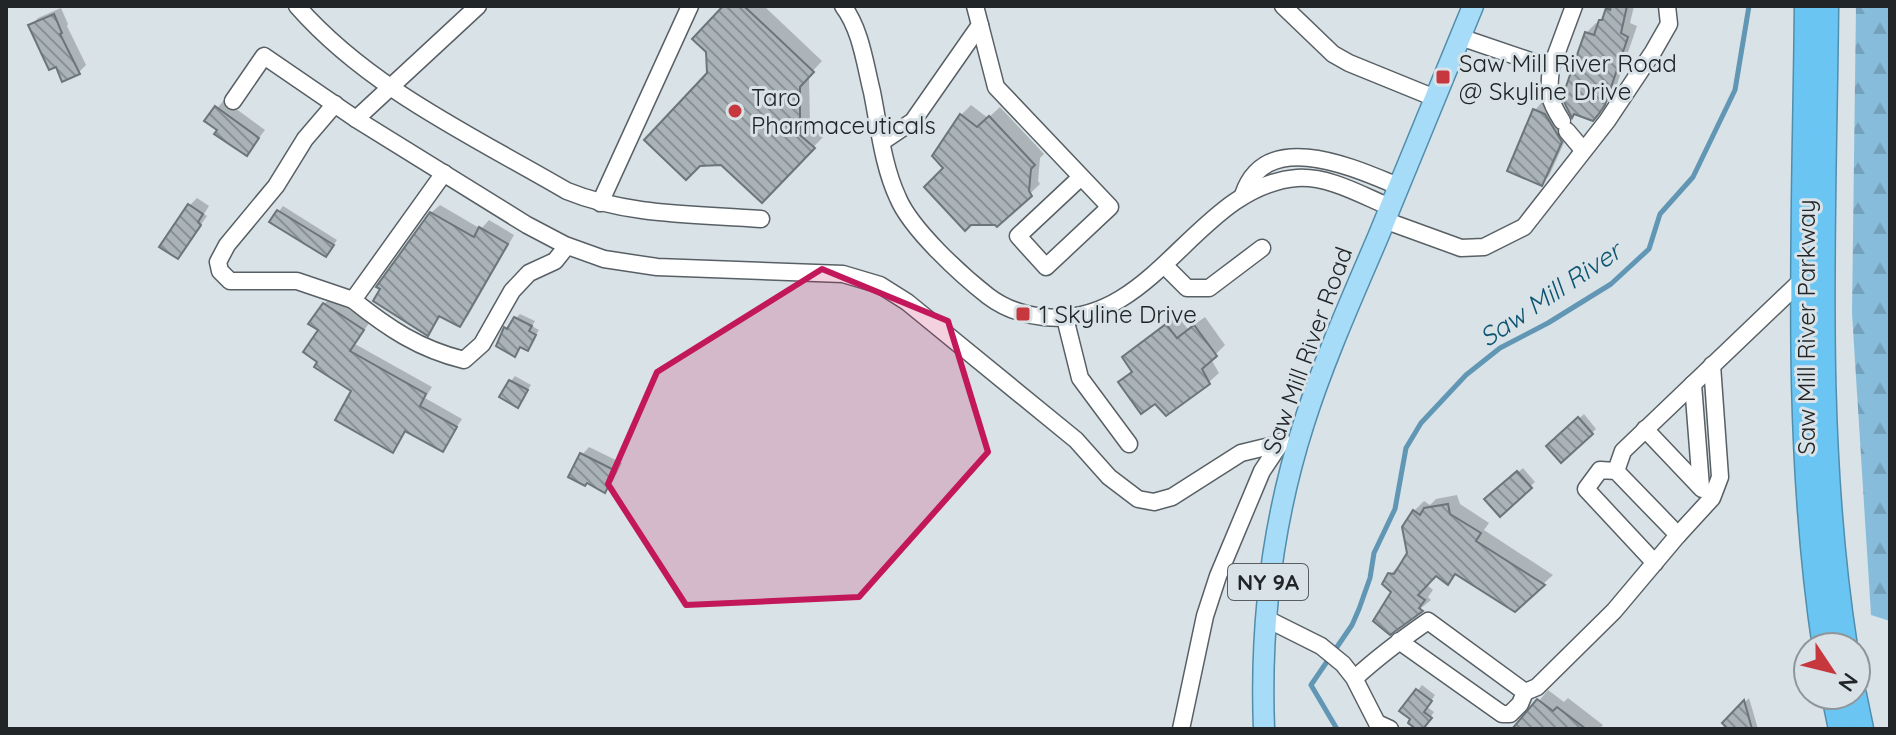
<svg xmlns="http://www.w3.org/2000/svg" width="1896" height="735" font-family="Quicksand,sans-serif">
<defs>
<pattern id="forest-firs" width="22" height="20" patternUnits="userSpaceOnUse" patternTransform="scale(2)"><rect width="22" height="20" fill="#87bddb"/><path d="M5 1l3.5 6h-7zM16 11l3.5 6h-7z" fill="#74a2bc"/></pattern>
<pattern id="building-back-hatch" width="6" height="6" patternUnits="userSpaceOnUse" patternTransform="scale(2)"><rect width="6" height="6" fill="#aab3b8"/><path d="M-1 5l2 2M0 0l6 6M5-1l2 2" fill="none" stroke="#8a9196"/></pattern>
</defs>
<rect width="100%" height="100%" fill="#d8e2e7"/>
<polygon fill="url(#forest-firs)" points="1856,6 1890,6 1890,621 1871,615 1852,313"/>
<g fill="#0003">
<polygon points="726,6 764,6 822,61 809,75 810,125 823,137 762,201 709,74"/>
<polygon points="1611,6 1634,6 1630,23 1637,26 1614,93 1593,119 1586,33 1596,23 1600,24"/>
<polygon points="61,8 68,24 67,26 86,65 79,72 57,65 31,25 38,18"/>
<polygon points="224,100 265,130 246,154 207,121"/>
<polygon points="1542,102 1552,107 1568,134 1549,176 1542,183 1535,110"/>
<polygon points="971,105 988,118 1000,107 1044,154 1040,158 1038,181 1040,184 997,225 946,168 961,115"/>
<polygon points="197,198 209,206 204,214 207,216 178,257 190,205"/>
<polygon points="440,205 481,229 489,220 514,235 468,316 460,324 442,315 428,333 375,301 431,213"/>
<polygon points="283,206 337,240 326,255 272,221"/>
<polygon points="331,297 369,323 355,344 432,387 425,398 462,419 442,450 407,430 392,450 353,391 320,330 324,304"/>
<polygon points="520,314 535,321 532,326 539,330 527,349 522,346 515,354 506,328"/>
<polygon points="1177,316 1188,329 1205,317 1225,345 1211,359 1219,373 1209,382 1155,401 1120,382 1133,370 1124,357"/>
<polygon points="515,376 531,385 518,405 511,381"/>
<polygon points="1584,414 1596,429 1562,460 1549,446"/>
<polygon points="589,447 622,463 612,483 604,490 582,455"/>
<polygon points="1523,468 1535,482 1500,514 1487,499"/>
<polygon points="1457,495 1460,504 1489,523 1484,530 1553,575 1515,609 1457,573 1448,582 1436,574 1426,584 1433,590 1428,597 1431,600 1390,633 1393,592 1390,575 1409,554 1414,511 1424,501 1430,505 1436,499"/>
<polygon points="1422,685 1435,695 1427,707 1434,712 1427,722 1402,711"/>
<polygon points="1548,690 1564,702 1568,698 1603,725 1600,729 1516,729"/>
<polygon points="1749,698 1758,729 1721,729 1726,724 1724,723"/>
</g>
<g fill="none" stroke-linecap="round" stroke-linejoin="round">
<polyline stroke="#6197b4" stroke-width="5" points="1337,729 1311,685 1352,625 1359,609 1370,578 1374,553 1395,509 1406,448 1421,423 1466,375 1500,348 1548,323 1611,284 1649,249 1660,214 1693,177 1735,90 1749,6"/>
</g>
<g fill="url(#building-back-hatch)" stroke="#6c757a" stroke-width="2">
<polygon points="723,6 744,6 814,72 800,87 800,135 815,148 762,203 721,165 700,166 686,180 644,140 707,73 706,52 692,39"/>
<polygon points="1611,6 1627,6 1621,33 1628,37 1605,105 1598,115 1593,121 1574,114 1572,118 1562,98 1585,32 1594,35 1599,20 1602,20 1606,8 1610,10"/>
<polygon points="54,14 62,33 60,34 80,74 62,82 56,67 49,70 28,25"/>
<polygon points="215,106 259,138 247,156 214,134 217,130 204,121"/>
<polygon points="1533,109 1545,114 1562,142 1542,186 1507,171"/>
<polygon points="960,114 977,127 989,116 1035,165 1031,169 1029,191 1032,196 997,227 995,225 971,225 965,231 924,187 943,168 932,156"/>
<polygon points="188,204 203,214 198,222 201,225 178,259 159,247"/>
<polygon points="277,210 334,245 326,257 269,222"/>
<polygon points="430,212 474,237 479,227 508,244 460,327 439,316 428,336 373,301 380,289 376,287"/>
<polygon points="323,303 364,330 350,351 426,394 420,406 457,427 443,452 405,431 393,453 335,420 351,391 314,367 317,362 303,352 318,330 308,324"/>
<polygon points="514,317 532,326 529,331 536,335 528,351 520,347 515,357 496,346 504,327 507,329"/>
<polygon points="1166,324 1177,338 1194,325 1217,356 1202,369 1210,384 1166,416 1155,404 1141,414 1118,382 1132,372 1122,357"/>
<polygon points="509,380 528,390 518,408 499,397"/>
<polygon points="1578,417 1593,434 1561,463 1546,446"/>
<polygon points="580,453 616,471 605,493 587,483 585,486 568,477"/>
<polygon points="1517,471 1532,488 1500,517 1484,499"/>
<polygon points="1448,504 1450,514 1481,533 1476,541 1545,585 1515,612 1455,574 1448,585 1436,576 1418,595 1425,600 1419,608 1423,611 1390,635 1373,621 1391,592 1382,584 1388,573 1394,574 1407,553 1402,527 1413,510 1420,515 1424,508"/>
<polygon points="1416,689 1432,701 1424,712 1432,718 1423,729 1416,729 1408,723 1410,719 1399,711"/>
<polygon points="1537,699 1553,711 1557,707 1586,729 1512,729"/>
<polygon points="1744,700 1752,729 1728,729 1722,723"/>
</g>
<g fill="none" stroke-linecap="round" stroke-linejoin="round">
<g stroke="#586065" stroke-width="19">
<g id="minor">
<path d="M297,6C370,89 473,136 567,191C628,216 697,214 761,219"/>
<path d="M843,6C861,30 865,64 872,92C879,127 883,166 898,198C911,229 961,275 988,296C1005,309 1024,315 1044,317C1155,329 1196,186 1297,178C1329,176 1361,195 1390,207"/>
<polyline points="1283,6 1333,54 1349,63 1435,98"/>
<polyline points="980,25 996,87 1110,207 1046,267 1018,236 1081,177"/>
<polyline points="1460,37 1551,68 1574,6"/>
<path d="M1551,68C1548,94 1548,99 1562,121"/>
<polyline points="233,101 264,56 356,119 527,225 565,245 604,259 657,267 843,274 880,285 907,302 1076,440 1109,477 1138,499 1154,502 1172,497 1241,453 1278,444"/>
<polyline points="335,104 305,139 276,186 227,245 218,262 220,271 230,281 297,281 353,300 444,173"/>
<polyline points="356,119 478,6"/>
<polyline points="1567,131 1583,150"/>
<polyline points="882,142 913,121 980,25 975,6"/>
<path d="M1243,195C1266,127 1354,168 1398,186"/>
<polyline points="600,203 690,6"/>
<polyline points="1384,220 1461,248 1484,247 1524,227 1607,121 1653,52 1669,24 1667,6"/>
<polyline points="1164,265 1187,288 1209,288 1262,248"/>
<path d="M353,300C388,328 419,349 464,360L482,344L512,291L529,273L555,261L567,246"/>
<polyline points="1065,318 1080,378 1129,444"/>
<polyline points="1693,384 1701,487"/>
<polyline points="1645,429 1702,489"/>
<polyline points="1616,471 1623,451 1804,278"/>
<polyline points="1678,535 1712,498 1720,477 1712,365"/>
<polyline points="1265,618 1321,646 1343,664 1354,678 1377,723 1390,729"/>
<path d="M1355,678C1378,657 1402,639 1428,621L1525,692L1520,704L1510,714H1502L1399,641"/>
<polyline points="1525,692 1537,687 1614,611 1678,535 1616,471 1600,470 1586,489 1655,563"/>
<polyline points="1181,729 1205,616 1218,576 1262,471 1282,441"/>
</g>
</g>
<g stroke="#518dac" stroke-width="23">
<path id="major" d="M1264,729C1260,625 1272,523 1304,423C1324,360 1352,298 1378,237C1409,160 1441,83 1473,6"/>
</g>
<g stroke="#518dac" stroke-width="27">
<g id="highway">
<path d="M1807,6C1805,219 1793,435 1825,647"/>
<path d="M1826,6C1824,219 1812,436 1845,647"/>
<polyline points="1834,695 1841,729"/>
<polyline points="1854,695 1861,729"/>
</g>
</g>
<use href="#minor" stroke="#fff" stroke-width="16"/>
<use href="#major" stroke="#a6dcf8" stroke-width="20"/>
<use href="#highway" stroke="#6bc5f3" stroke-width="24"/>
</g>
<path fill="#c2185b" fill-opacity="0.2" stroke="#c2185b" stroke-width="6" stroke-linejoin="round" d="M822,269L948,321L988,452L859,597L686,605L608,484L657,372Z"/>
<g fill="#c7373e" stroke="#d8e2e7" stroke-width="3">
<rect x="1435" y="69" width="16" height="16" rx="4"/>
<circle cx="735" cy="111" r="8"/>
<rect x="1015" y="306" width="16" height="16" rx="4"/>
</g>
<g text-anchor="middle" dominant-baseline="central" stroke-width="6" stroke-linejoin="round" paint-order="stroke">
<rect fill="#d8e2e7" stroke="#585e61" stroke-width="2" x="1228" y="564" width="80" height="36" rx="6"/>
<g font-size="22" font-weight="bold" fill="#212527">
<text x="1268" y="582">NY 9A</text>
</g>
<g font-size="24" fill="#212527" stroke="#d8e2e7" text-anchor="start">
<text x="1459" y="63">Saw Mill River Road<tspan x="1459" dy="28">@ Skyline Drive</tspan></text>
<text x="751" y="97">Taro<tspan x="751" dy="28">Pharmaceuticals</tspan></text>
<text x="1039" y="314">1 Skyline Drive</text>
</g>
<g font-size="24" fill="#212527" stroke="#d8e2e7">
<text transform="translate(1806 327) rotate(-90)">Saw Mill River Parkway</text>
<text transform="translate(1307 350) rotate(-70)">Saw Mill River Road</text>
</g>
<g font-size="26" font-style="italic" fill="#0c5472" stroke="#d8e2e7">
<text transform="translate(1550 294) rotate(-34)">Saw Mill River</text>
</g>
</g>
<rect width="1896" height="735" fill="none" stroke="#212527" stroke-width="16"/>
<g transform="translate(1832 671) rotate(125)"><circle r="38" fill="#d8e2e7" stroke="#8f969a" stroke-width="2"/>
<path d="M0-6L14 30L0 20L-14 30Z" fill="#c7373e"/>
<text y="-12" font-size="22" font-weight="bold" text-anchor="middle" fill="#212527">N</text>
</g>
</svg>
